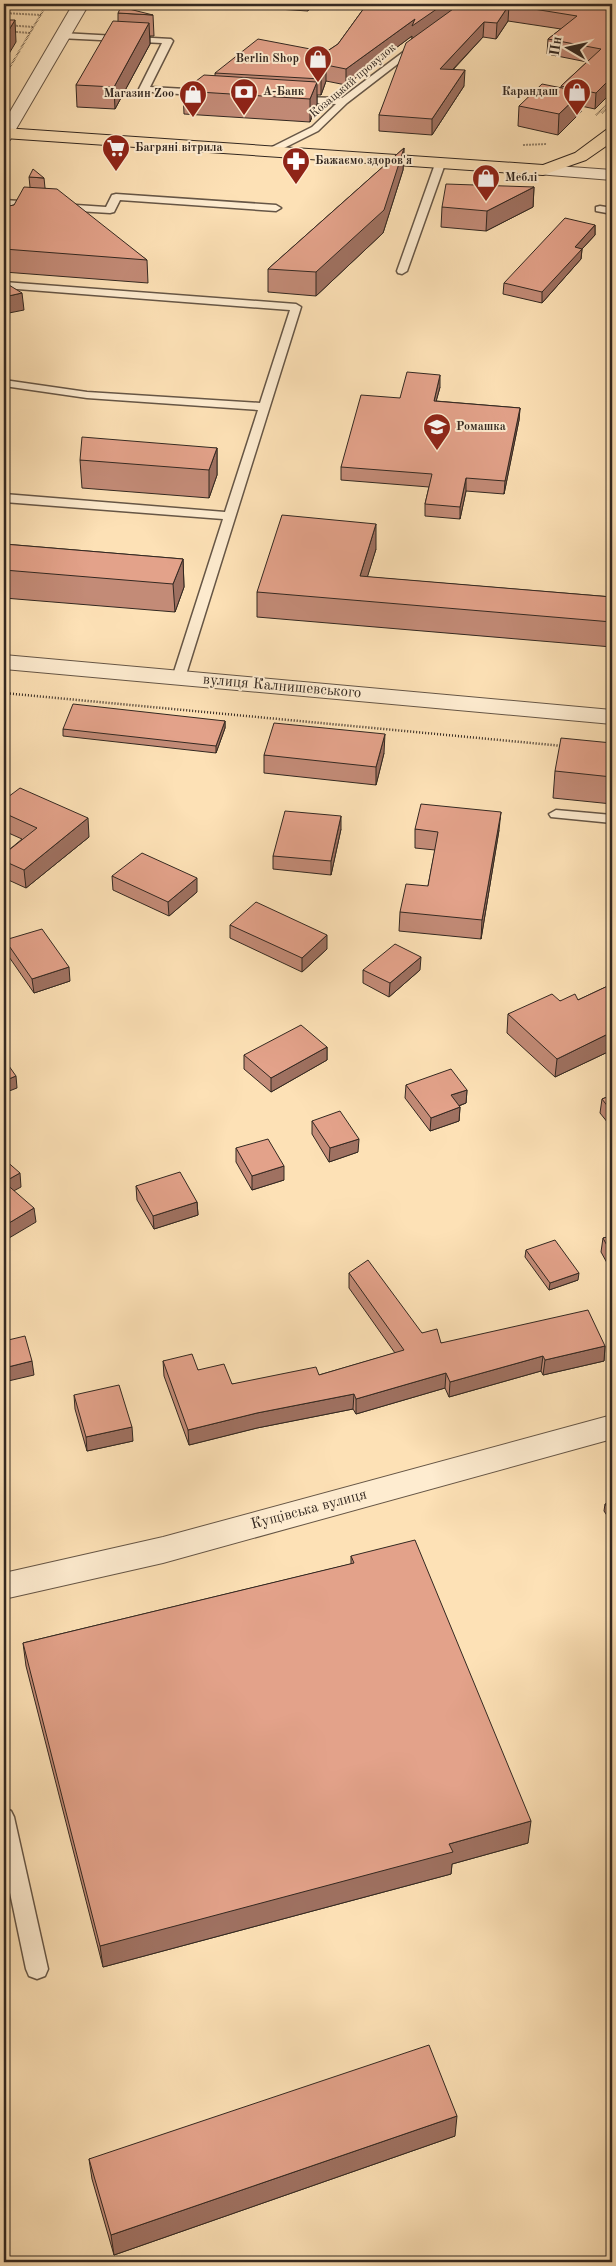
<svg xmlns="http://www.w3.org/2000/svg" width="616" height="2266" font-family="'Old Standard TT',serif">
<rect width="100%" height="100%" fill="#fde1b6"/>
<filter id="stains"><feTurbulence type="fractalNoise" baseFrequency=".004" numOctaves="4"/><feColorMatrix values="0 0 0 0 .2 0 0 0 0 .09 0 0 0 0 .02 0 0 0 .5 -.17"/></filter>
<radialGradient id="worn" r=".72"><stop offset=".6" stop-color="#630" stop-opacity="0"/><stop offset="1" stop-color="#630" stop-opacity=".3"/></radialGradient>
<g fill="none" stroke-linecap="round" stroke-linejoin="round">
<g stroke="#665646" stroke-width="3">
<g id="service">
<polygon points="62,33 171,39 173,41 150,87 204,90 209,93 204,96 141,91 139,89 162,43 59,38 57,36"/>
<polygon points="418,41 423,44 421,46 347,103 318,131 272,154 266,154 266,150 312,127 336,104 296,102 293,101 293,97 342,98"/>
<polygon points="440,161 445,164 407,271 402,274 398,273 397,271 435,164"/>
<polygon points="116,194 276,205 281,208 276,211 120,200 114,212 110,213 61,210 56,207 61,204 106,207 112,195"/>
<polygon points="4,200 36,202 41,205 36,208 4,206"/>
<polygon points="600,206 612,208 612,214 596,211 596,207"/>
<polygon points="4,282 296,304 301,307 184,681 179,682 172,678 223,519 4,502 4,494 225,512 258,410 87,398 4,386 4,380 87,392 260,403 290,310 4,288"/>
<polygon points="556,810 612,815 612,823 551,817 549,814"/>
<polygon points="4,1808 11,1811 14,1817 48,1969 45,1976 37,1979 29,1976 26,1969 4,1864"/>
</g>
</g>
<g stroke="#665646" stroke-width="2">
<g id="minor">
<polygon points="73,4 89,4 12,136 10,140 4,141 4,122"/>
<polygon points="612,1415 612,1439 163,1563 4,1599 4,1573 163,1537"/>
</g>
</g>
<g stroke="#665646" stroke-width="2">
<g id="tertiary">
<polygon points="543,165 612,170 612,180 537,174 535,170 537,166"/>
<polygon points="4,655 612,710 612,724 4,669"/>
</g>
</g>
<g stroke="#332821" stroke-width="2">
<polygon id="trunk" points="4,128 543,165 575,153 606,130 612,128 612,142 586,160 543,175 4,138"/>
</g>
<g stroke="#332821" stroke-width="2" stroke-dasharray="0.5 1" stroke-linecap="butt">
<polyline points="38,4 47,4"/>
<polyline points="4,5 45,8"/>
<polyline points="4,13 41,15"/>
<polyline points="4,25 34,27"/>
<polyline points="4,31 30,33"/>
<polyline points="4,77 47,4"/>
<polyline points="602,113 612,104"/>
<polyline points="596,115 612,100"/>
<polyline points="523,145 547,144"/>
</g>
<polyline stroke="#332821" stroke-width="2.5" stroke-dasharray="1 2" stroke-linecap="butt" points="4,693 563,746"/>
<use href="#service" fill="#feecd0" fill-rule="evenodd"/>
<use href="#minor" fill="#feecd0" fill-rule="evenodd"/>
<use href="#tertiary" fill="#feecd0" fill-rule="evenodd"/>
<use href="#trunk" fill="#fde1b6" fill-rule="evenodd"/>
</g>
<g fill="#c38b77" stroke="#332821">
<polygon points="4,4 28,4 27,5"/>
<polygon points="247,4 311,4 308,11 247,7"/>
<polygon points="367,4 612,4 612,92 595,109 581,106 581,112 558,135 518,126 519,106 561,88 561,86 587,62 547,54 548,39 561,29 508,21 496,39 483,37 453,70 464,86 432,135 379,131 379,115 412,38 412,36 346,85 326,81 321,95 317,95 317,104 310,122 184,114 183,91 215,76 215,73 326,52 338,44"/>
<polygon points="118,13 153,15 154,36 150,36 150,44 115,109 77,107 76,85 118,22"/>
<polygon points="404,148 403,170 383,233 316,296 268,292 268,269"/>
<polygon points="29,177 44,178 45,188 147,260 148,283 4,272 4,207 14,205 30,187"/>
<polygon points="534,187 533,207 486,231 441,227 442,207"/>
<polygon points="595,225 595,235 582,249 581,259 542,303 503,294 504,283"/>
<polygon points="440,387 436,401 520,408 519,420 504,494 466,491 460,519 425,516 425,504 429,487 341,480 341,467 400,398"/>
<polygon points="217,448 217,475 209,498 82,488 80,460"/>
<polygon points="4,544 183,559 184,587 175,612 4,598"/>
<polygon points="376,549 367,577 612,597 612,647 257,617 257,592"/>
<polygon points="225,721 225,728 216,753 63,736 63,729"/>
<polygon points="612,743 612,804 553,798 555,771"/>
<polygon points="384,753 376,785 264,773 264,755"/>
<polygon points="4,800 89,837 26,888 4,878 4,854 22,839 4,831"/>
<polygon points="341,829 331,875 273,869 273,856"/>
<polygon points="415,829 499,830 481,939 399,931 400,912 428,886 435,850 415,848"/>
<polygon points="112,876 197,892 169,916 113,890"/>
<polygon points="230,925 327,949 302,972 230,938"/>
<polygon points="5,940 70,981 34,993 7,954"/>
<polygon points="363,970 420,970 389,997 363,983"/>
<polygon points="612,984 612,1050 555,1077 507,1033 508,1014 560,1001 578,1000"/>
<polygon points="327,1047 327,1060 271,1092 244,1069 244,1055"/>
<polygon points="406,1085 467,1090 466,1103 459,1106 460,1107 459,1121 430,1131 405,1098"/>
<polygon points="612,1095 612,1128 600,1113 602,1099"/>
<polygon points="312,1121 358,1152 329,1162 312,1134"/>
<polygon points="236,1148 284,1180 252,1190 236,1162"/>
<polygon points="136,1186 197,1202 198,1215 154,1229 137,1200"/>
<polygon points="612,1236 612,1272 601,1252 603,1238"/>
<polygon points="526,1250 578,1280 549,1290 525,1257"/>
<polygon points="349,1273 422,1333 441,1343 605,1346 604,1361 543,1375 541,1371 449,1397 445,1388 356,1414 353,1409 257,1428 189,1445 164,1376 163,1361 198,1370 232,1384 319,1375 395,1353 349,1288"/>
<polygon points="74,1395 133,1441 87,1451 75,1409"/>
<polygon points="612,1502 612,1523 604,1511 605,1504"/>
<polygon points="351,1556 528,1843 452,1864 451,1874 103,1967 26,1666 23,1643 351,1564"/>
<polygon points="455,2136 114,2255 92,2179 89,2159"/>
</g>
<g fill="#9f7161" stroke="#332821">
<polygon points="308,4 311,4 308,11"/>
<polygon points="444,4 465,4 412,41 412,36 346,85 346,69 415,19"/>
<polygon points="509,5 508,21 496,39 497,23"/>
<polygon points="15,20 16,42 4,62 4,38"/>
<polygon points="484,22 483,37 439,84 440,69"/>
<polygon points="149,23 150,44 115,109 114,87"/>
<polygon points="326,65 326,81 321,95 321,79"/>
<polygon points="465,70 464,86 432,135 432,119"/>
<polygon points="612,77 612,92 595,109 596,93"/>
<polygon points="317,82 317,104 310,122 310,99"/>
<polygon points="582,92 581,112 558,135 559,114"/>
<polygon points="404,148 403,170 383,233 316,296 316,272"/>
<polygon points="534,187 533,207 486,231 487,211"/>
<polygon points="595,225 595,235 582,249 581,259 542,303 542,292 575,247"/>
<polygon points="22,293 24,310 4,314 4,297"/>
<polygon points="440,375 440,387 433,413 434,401"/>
<polygon points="520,408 519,420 504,494 505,481"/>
<polygon points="217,448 217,475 209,498 209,470"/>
<polygon points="466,478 466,491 460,519 460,507"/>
<polygon points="376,524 376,549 360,601 360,576"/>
<polygon points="183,559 184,587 175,612 173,584"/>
<polygon points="225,721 225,728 216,753 216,746"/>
<polygon points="385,734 384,753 376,785 376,767"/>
<polygon points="501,812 499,830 481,939 482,920"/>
<polygon points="341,816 341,829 331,875 331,861"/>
<polygon points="88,818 89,837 26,888 24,870"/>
<polygon points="197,878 197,892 169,916 168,902"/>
<polygon points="327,935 327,949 302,972 302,958"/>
<polygon points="421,957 420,970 389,997 390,983"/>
<polygon points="69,967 70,981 34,993 32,979"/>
<polygon points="612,1032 612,1050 555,1077 557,1059"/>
<polygon points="327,1047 327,1060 271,1092 271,1078"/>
<polygon points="16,1076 17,1088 4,1093 4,1081"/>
<polygon points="467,1090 466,1103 450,1109 451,1095"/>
<polygon points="460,1107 459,1121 430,1131 431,1118"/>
<polygon points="359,1139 358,1152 329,1162 330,1148"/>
<polygon points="284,1166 284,1180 252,1190 252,1176"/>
<polygon points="20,1173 21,1187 6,1195 4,1182"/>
<polygon points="197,1202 198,1215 154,1229 153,1216"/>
<polygon points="34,1208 36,1222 4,1241 4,1226"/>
<polygon points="579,1273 578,1280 549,1290 550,1283"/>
<polygon points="605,1346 604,1361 543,1375 545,1360"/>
<polygon points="543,1356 541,1371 449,1397 450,1382"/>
<polygon points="32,1361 34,1375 4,1382 4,1368"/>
<polygon points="446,1373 445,1388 356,1414 356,1399"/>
<polygon points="354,1394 353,1409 257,1428 189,1445 188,1430 257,1413"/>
<polygon points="132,1427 133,1441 87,1451 86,1437"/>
<polygon points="531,1821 528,1843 452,1864 451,1874 103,1967 100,1946 449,1844"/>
<polygon points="457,2116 455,2136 114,2255 111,2235"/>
</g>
<g fill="#e3a28a" stroke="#332821">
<polygon points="367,4 444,4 412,26 415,19 346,69 326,65 321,79 215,73 258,39 326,52 338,44"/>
<polygon points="460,4 612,4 612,77 596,93 561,86 601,49 548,39 577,16 509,5 497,23 484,22 440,69 465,70 432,119 379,115 406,43"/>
<polygon points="121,7 153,15 118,13"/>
<polygon points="4,20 15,20 4,38"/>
<polygon points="113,21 149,23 114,87 76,85"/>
<polygon points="204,75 317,82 310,99 183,91"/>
<polygon points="542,84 582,92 559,114 519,106"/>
<polygon points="404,148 384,210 316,272 268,269"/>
<polygon points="33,169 44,178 29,177"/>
<polygon points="446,184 534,187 487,211 442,207"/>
<polygon points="24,187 57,189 147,260 4,249 4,237 8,229 4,227 4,207 14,205"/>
<polygon points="565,218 595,225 575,247 582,249 542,292 504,283"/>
<polygon points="4,282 22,293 4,297"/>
<polygon points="407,372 440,375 434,401 520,408 505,481 466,478 460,507 425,504 432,474 341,467 361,395 400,398"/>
<polygon points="82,437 217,448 209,470 80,460"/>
<polygon points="282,515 376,524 360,576 612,597 612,622 257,592"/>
<polygon points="4,544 183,559 173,584 4,570"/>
<polygon points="73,704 225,721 216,746 63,729"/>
<polygon points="274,723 385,734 376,767 264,755"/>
<polygon points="561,738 612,743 612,777 555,771"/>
<polygon points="20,788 88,818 24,870 4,861 4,854 37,828 4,813 4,800"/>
<polygon points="421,804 501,812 482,920 400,912 406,884 428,886 438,832 415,829"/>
<polygon points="285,811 341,816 331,861 273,856"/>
<polygon points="142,853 197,878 168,902 112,876"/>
<polygon points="256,902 327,935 302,958 230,925"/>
<polygon points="42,929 69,967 32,979 5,940"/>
<polygon points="395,944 421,957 390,983 363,970"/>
<polygon points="612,984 612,1032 557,1059 508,1014 552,994 560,1001 575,994 578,1000"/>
<polygon points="301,1025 327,1047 271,1078 244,1055"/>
<polygon points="4,1059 16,1076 4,1081"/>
<polygon points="451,1069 467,1090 451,1095 460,1107 431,1118 406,1085"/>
<polygon points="612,1095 612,1112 602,1099"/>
<polygon points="340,1111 359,1139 330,1148 312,1121"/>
<polygon points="268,1139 284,1166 252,1176 236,1148"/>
<polygon points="4,1159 20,1173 4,1182 34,1208 4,1226"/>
<polygon points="180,1172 197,1202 153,1216 136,1186"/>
<polygon points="612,1236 612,1255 603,1238"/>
<polygon points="555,1240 579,1273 550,1283 526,1250"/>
<polygon points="368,1260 422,1333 437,1329 441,1343 588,1310 605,1346 545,1360 543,1356 450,1382 446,1373 356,1399 354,1394 257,1413 188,1430 163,1361 192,1354 198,1370 224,1364 232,1384 316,1367 319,1375 404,1350 349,1273"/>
<polygon points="25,1336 32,1361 4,1368 4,1341"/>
<polygon points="119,1385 132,1427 86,1437 74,1395"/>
<polygon points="612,1502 612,1515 605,1504"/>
<polygon points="415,1540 531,1821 449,1844 453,1852 100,1946 23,1643 354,1563 351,1556"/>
<polygon points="429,2045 457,2116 111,2235 89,2159"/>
</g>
<defs>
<g id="shop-pin" transform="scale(1.4375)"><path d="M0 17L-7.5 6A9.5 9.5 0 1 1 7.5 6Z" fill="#8f2418" stroke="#feecd0"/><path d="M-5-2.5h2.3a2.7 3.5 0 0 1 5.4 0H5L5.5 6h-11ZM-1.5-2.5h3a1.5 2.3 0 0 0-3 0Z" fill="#fff"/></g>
<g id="bank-pin" transform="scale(1.4375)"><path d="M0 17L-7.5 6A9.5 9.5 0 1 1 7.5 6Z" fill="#8f2418" stroke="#feecd0"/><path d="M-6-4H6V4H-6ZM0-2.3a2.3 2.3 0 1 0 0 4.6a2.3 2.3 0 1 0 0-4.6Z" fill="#fff"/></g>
<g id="supermarket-pin" transform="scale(1.4375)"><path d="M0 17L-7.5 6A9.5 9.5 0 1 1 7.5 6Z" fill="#8f2418" stroke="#feecd0"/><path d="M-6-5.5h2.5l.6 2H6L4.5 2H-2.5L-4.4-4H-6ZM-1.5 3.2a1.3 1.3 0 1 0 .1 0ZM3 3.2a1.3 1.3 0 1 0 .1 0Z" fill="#fff"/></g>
<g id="pharmacy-pin" transform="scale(1.4375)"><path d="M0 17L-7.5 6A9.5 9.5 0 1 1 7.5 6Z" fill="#8f2418" stroke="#feecd0"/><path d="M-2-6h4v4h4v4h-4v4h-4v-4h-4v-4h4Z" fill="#fff"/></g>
<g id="school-pin" transform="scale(1.4375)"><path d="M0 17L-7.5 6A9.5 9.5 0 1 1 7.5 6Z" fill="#8f2418" stroke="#feecd0"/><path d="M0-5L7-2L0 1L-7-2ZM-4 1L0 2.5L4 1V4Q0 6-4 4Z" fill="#fff"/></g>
</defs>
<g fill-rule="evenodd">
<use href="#shop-pin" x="318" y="59"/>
<use href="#bank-pin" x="244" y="92"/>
<use href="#shop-pin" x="577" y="92"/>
<use href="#shop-pin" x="193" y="94"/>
<use href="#supermarket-pin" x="116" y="148"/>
<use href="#pharmacy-pin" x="296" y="161"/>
<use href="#shop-pin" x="486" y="178"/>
<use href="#school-pin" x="437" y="427"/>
</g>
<g text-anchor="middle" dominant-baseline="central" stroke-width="4" stroke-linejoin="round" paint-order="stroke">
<g font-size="12" font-weight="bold" fill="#332821" stroke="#feecd0" text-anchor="start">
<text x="299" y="59" text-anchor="end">Berlin Shop</text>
<text x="263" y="92">А-Банк</text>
<text x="558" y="92" text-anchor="end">Карандаш</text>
<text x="174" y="94" text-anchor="end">Магазин Zoo</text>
<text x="135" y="148">Багряні вітрила</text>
<text x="315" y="161">Бажаємо здоров'я</text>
<text x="505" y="178">Меблі</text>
<text x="456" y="427">Ромашка</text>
</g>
<g font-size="12" fill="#332821" stroke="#feecd0">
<text transform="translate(353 81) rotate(-40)">Козацький провулок</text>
</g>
<g font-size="15" fill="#332821" stroke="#feecd0">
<text transform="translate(282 687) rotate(5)">вулиця Калнишевського</text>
<text transform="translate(309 1510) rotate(-15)">Кущівська вулиця</text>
</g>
</g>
<rect width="616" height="2266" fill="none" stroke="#fde1b6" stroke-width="20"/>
<rect x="5" y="5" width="606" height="2256" fill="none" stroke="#332821" stroke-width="2.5"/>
<rect x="10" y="10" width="596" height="2246" fill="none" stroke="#332821"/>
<g transform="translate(568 48) rotate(279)" stroke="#feecd0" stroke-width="4" paint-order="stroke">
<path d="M0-4L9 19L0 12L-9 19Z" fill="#332821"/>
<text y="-8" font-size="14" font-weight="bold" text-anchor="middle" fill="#332821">Пн</text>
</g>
<rect width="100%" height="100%" filter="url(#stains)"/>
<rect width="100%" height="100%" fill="url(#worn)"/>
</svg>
